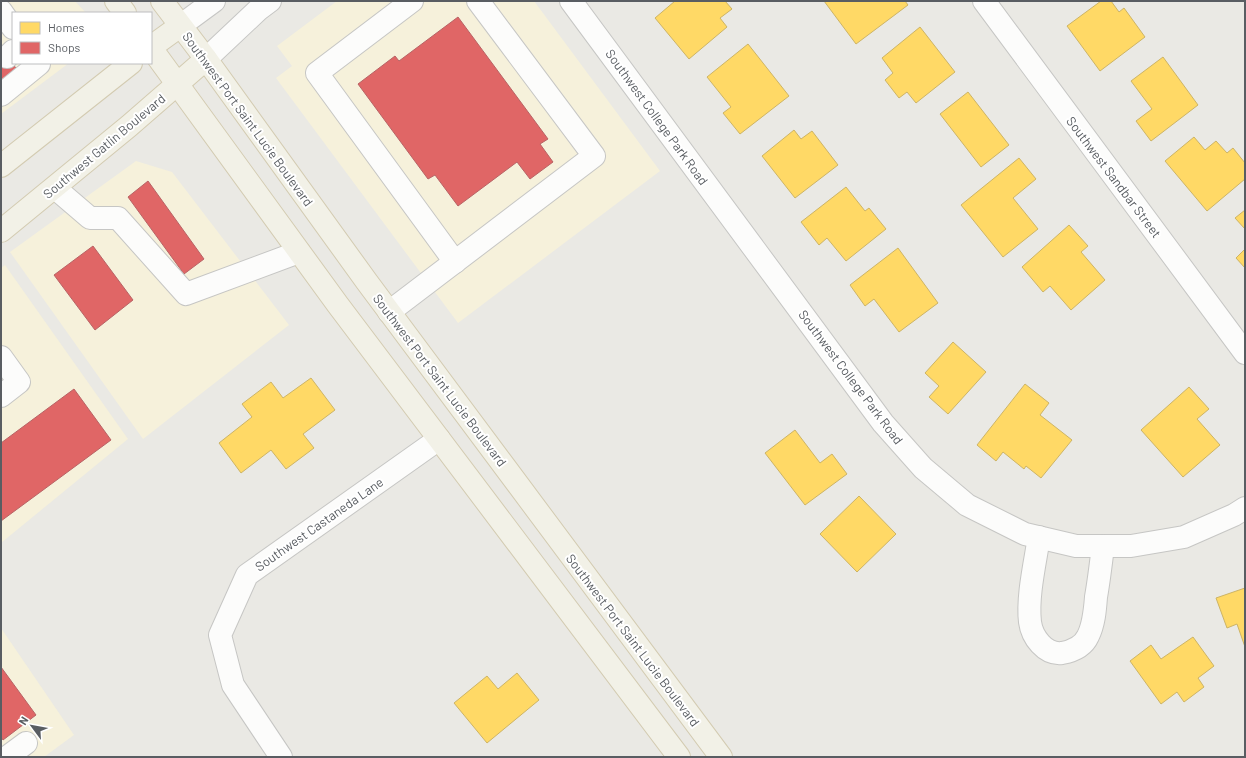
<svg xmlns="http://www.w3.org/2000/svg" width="1246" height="758" font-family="Barlow,sans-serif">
<rect width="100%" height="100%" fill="#eae9e4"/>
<g fill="#f6f1db">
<polygon points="1,1 75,1 86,13 13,13 13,63 69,63 1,114"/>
<polygon points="337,1 534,1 660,171 458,323 276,78 292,66 277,46"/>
<polygon points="136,161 172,172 289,325 143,439 10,252"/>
<polygon points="5,265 128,439 1,543 1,268"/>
<polygon points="1,628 74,735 44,757 1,757"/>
</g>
<g fill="#ffd966" stroke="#cdb465">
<polygon points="675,1 725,1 732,9 720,18 727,27 689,59 655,18"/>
<polygon points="824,1 905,1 908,5 856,44"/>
<polygon points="1101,1 1111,1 1119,12 1124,8 1145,37 1100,71 1067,26"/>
<polygon points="920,27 955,72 916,103 907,92 899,98 885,80 893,73 882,58"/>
<polygon points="748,44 789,96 740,134 723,113 731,107 707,77"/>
<polygon points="1163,57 1198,105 1151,141 1136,121 1152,109 1131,81"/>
<polygon points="968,92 1009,145 981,167 940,114"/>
<polygon points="794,130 801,139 812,131 838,165 795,198 762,156"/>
<polygon points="1194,137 1205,150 1216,141 1227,153 1233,148 1245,163 1245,179 1207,211 1165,161"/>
<polygon points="1019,158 1036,179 1013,198 1038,229 1003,257 961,205"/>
<polygon points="846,187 865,211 869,208 886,229 846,261 827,238 819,245 801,222"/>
<polygon points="1245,210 1245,229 1235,218"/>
<polygon points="1069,225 1088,246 1081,252 1105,280 1071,310 1050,286 1043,292 1022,267"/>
<polygon points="898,248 938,303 899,332 874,299 865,306 850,285"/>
<polygon points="1245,249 1245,268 1236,258"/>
<polygon points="953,342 986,372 948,414 929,397 939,386 925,373"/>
<polygon points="311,378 335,410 303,434 314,448 286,469 271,450 241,473 219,443 252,417 242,404 271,382 283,398"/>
<polygon points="1025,384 1049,403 1040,415 1072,440 1041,478 1026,466 1024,469 1003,452 996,461 977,445"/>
<polygon points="1189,387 1209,409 1197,419 1220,445 1183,477 1141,430"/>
<polygon points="795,430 820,463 832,454 847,474 805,505 765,453"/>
<polygon points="859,496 896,534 857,572 820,534"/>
<polygon points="1245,588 1245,647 1237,624 1227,628 1216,598"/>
<polygon points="1193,637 1214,666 1198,678 1204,687 1184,702 1177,692 1161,704 1130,661 1151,645 1161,659"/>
<polygon points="517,673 539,700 487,743 454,703 487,676 498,689"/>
</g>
<g fill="#e06666" stroke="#b86365">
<polygon points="458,17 548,139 540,144 553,162 530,179 517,162 458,206 435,175 428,179 358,84 395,56 399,61"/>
<polygon points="1,48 21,75 1,91"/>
<polygon points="148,181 204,259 184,274 128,197"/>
<polygon points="93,246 133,300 95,330 54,275"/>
<polygon points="74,389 111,440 1,521 1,443"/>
<polygon points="1,667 36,715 3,740 1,737"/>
</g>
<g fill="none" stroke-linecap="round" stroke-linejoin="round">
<g stroke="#c6c6c4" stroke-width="24">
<g id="minor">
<polyline points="412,1 317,73 455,262"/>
<polyline points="571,1 883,423 923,468 967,505 1025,534 1076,546 1131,546 1184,537 1234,515 1245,508"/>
<polyline points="984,1 1245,353"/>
<polyline points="1,11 13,28"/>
<polyline points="180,26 214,1"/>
<polyline points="7,57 13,51"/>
<polyline points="206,59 258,10 270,1"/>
<polyline points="1,95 39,64 38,63"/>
<polyline points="55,188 90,218 118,218 186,294 299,252"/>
<polyline points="389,312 594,156 478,1"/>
<polyline points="1,357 19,382 1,396"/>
<path d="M1039,537C1035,563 1027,597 1030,622C1032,637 1045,655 1062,653C1073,651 1083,647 1088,636C1094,624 1095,610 1096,597C1099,580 1101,563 1103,546"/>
<polyline points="7,757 26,743"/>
<polyline points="281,757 233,685 220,635 247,575 439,439"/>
</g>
</g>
<g stroke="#d3cbb1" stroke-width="24">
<g id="major">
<polyline points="116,1 125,13"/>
<polyline points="162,1 206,59 367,282 721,757"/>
<polyline points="151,47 180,26"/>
<polyline points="151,48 338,305 679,757"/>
<polyline points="1,166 131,63"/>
<polyline points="1,231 129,126 206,59"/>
</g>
</g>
<use href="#minor" stroke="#fcfcfb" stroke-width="22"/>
<use href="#major" stroke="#f2f1e7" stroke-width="22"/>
</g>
<g text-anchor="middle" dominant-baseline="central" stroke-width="4" stroke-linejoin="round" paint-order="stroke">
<g font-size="13" fill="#595d62" stroke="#fff">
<text transform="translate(657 117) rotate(54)">Southwest College Park Road</text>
<text transform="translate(248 119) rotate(54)">Southwest Port Saint Lucie Boulevard</text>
<text transform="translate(104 146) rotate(-40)">Southwest Gatlin Boulevard</text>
<text transform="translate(1114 177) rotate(53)">Southwest Sandbar Street</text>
<text transform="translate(851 377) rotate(53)">Southwest College Park Road</text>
<text transform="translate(440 380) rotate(53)">Southwest Port Saint Lucie Boulevard</text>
<text transform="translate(319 524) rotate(-35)">Southwest Castaneda Lane</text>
<text transform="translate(633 640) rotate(53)">Southwest Port Saint Lucie Boulevard</text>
</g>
</g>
<rect width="1246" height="758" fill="none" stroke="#595d62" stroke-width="4"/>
<rect x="12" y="12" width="140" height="52" fill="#ffffff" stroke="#bdbec0"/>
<rect x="20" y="22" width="20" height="12" fill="#ffd966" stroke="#bdbec0"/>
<text x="48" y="32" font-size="12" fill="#595d62">Homes</text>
<rect x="20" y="42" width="20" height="12" fill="#e06666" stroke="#bdbec0"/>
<text x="48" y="52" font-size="12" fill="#595d62">Shops</text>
<g transform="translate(32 726) rotate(302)" stroke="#ffffff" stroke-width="3" paint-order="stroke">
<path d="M0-3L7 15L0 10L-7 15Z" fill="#595d62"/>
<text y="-6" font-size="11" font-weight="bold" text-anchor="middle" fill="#595d62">N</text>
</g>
</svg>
